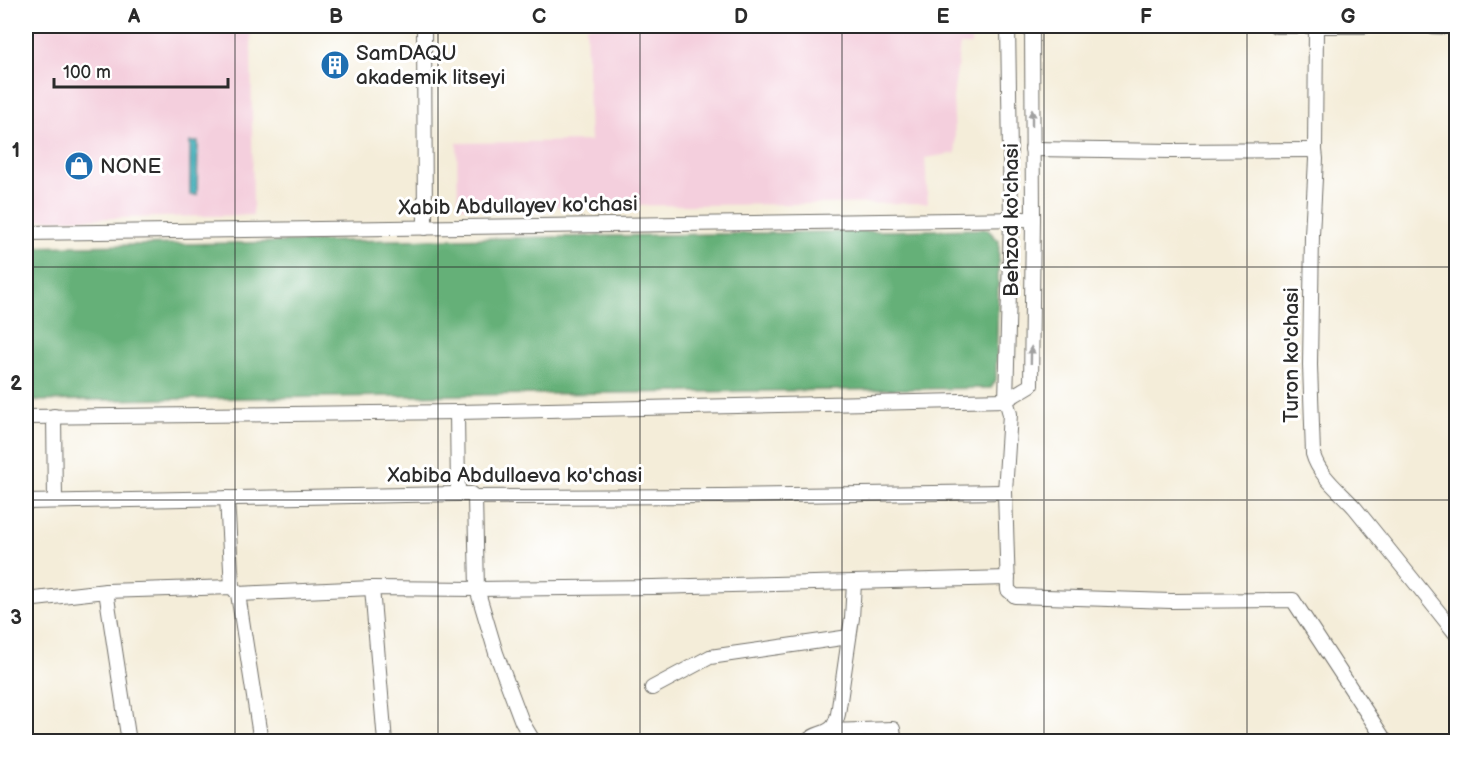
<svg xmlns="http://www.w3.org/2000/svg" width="1482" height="767" font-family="'Balsamiq Sans',sans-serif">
<rect width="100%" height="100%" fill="#fff"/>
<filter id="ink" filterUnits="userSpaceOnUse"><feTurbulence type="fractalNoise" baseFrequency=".0167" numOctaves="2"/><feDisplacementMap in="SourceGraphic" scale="12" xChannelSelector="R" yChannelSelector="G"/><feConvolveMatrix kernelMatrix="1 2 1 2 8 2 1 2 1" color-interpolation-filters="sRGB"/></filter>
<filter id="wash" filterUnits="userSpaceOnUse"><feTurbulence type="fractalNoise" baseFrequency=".008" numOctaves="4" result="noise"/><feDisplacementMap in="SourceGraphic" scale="24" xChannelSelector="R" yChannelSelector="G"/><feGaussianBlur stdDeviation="1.35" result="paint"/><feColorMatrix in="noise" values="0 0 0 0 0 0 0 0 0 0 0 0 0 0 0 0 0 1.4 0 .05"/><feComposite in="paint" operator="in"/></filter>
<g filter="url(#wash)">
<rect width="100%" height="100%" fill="#f4edd9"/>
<g fill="#f4cfdd">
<polygon points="26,26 251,26 253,215 26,220"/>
<polygon points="586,26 971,26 971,45 960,45 953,98 956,153 925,158 928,203 458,207 457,143 590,141"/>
</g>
<polygon fill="#65b078" stroke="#486e52" stroke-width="1.5" points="987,229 999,241 996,380 991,388 26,401 26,247"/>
<polygon fill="#3cadb8" stroke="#346c72" stroke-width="1.5" points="190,142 198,142 197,195 190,195"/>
</g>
<g filter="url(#ink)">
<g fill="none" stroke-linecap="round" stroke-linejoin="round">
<g stroke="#716f68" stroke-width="16">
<g id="minor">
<polyline points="424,26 425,228"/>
<polyline points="1008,26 1011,220 1006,400 1010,414 1005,492 1008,590 1015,596 1171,601 1293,600 1386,742"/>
<polyline points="1276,26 1365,26"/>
<path d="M1316,26L1315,150L1316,159L1312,235L1310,365L1313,454C1319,476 1340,491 1355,508C1389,550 1423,592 1456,634"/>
<polyline points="1427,26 1456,27"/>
<polyline points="1032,149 1172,151 1315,150"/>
<polyline points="26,233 1033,219"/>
<polyline points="1006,400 1031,385 1033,219 1032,26"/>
<polyline points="457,412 458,494"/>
<polyline points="54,416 55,501"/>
<polyline points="26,417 457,412 1006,400"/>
<polyline points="475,497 477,589 496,653 522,722 534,742"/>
<polyline points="227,498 232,587"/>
<polyline points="26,502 458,494 471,494 475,497 724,496 1005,492"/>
<polyline points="372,588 385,742"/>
<polyline points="106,591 129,742"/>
<polyline points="238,594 261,742"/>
<polyline points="26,600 106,591 232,587 238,594 372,588 477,589 653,587 1008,578"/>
<polyline points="652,688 710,657 849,637"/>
<polyline points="829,731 893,729 895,742"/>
<path d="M807,742C814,732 828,735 834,725C836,722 837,718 838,714L852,618L854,583"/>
</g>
</g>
<use href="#minor" stroke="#fff" stroke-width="14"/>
</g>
<defs><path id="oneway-solid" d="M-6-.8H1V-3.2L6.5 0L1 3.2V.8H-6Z" transform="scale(1.5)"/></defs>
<g fill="#a0a0a0">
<use href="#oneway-solid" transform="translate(1032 118) rotate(-90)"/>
<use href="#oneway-solid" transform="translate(1031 355) rotate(-89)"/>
</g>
</g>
<path fill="none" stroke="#2b2b2b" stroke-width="1.5" stroke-opacity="0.55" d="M235,26V742M438,26V742M640,26V742M842,26V742M1044,26V742M1247,26V742M26,267H1456M26,500H1456"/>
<defs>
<g id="building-disc" transform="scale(1.5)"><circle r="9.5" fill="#1f6fb2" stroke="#fff"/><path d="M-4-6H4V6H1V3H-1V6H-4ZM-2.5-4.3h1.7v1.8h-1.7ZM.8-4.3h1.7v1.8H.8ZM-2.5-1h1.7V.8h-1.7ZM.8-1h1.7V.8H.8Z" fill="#fff"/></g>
<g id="shop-disc" transform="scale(1.5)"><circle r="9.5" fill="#1f6fb2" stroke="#fff"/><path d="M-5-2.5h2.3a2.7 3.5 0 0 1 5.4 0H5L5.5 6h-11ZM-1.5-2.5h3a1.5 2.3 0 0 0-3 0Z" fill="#fff"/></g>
</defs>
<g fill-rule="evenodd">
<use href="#building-disc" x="335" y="65"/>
<use href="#shop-disc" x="79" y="166"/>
</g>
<g text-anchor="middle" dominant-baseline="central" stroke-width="6" stroke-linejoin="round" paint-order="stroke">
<g font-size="21" fill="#2b2b2b" stroke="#fff" text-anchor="start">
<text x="356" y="53">SamDAQU<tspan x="356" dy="24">akademik litseyi</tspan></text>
<text x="100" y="166">NONE</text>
</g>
<g font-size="21" fill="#2b2b2b" stroke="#fff">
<text transform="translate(518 206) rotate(-1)">Xabib Abdullayev ko'chasi</text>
<text transform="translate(1011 220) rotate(-90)">Behzod ko'chasi</text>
<text transform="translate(1291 355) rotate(-90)">Turon ko'chasi</text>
<text x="515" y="475">Xabiba Abdullaeva ko'chasi</text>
</g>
</g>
<rect width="1482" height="767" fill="none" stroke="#fff" stroke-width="66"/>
<path d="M54 78v9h174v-9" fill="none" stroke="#2b2b2b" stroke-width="3"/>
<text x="63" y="78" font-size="18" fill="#2b2b2b" stroke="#ffffff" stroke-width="4.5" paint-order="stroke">100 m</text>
<rect x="33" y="33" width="1416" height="701" fill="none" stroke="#2b2b2b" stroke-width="2"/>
<g font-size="20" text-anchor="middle" font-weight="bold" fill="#2b2b2b">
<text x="134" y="23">A</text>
<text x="336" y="23">B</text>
<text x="539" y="23">C</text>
<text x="741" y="23">D</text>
<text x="943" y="23">E</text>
<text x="1146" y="23">F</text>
<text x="1348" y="23">G</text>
<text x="16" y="157">1</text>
<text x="16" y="390">2</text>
<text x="16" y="624">3</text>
</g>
</svg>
